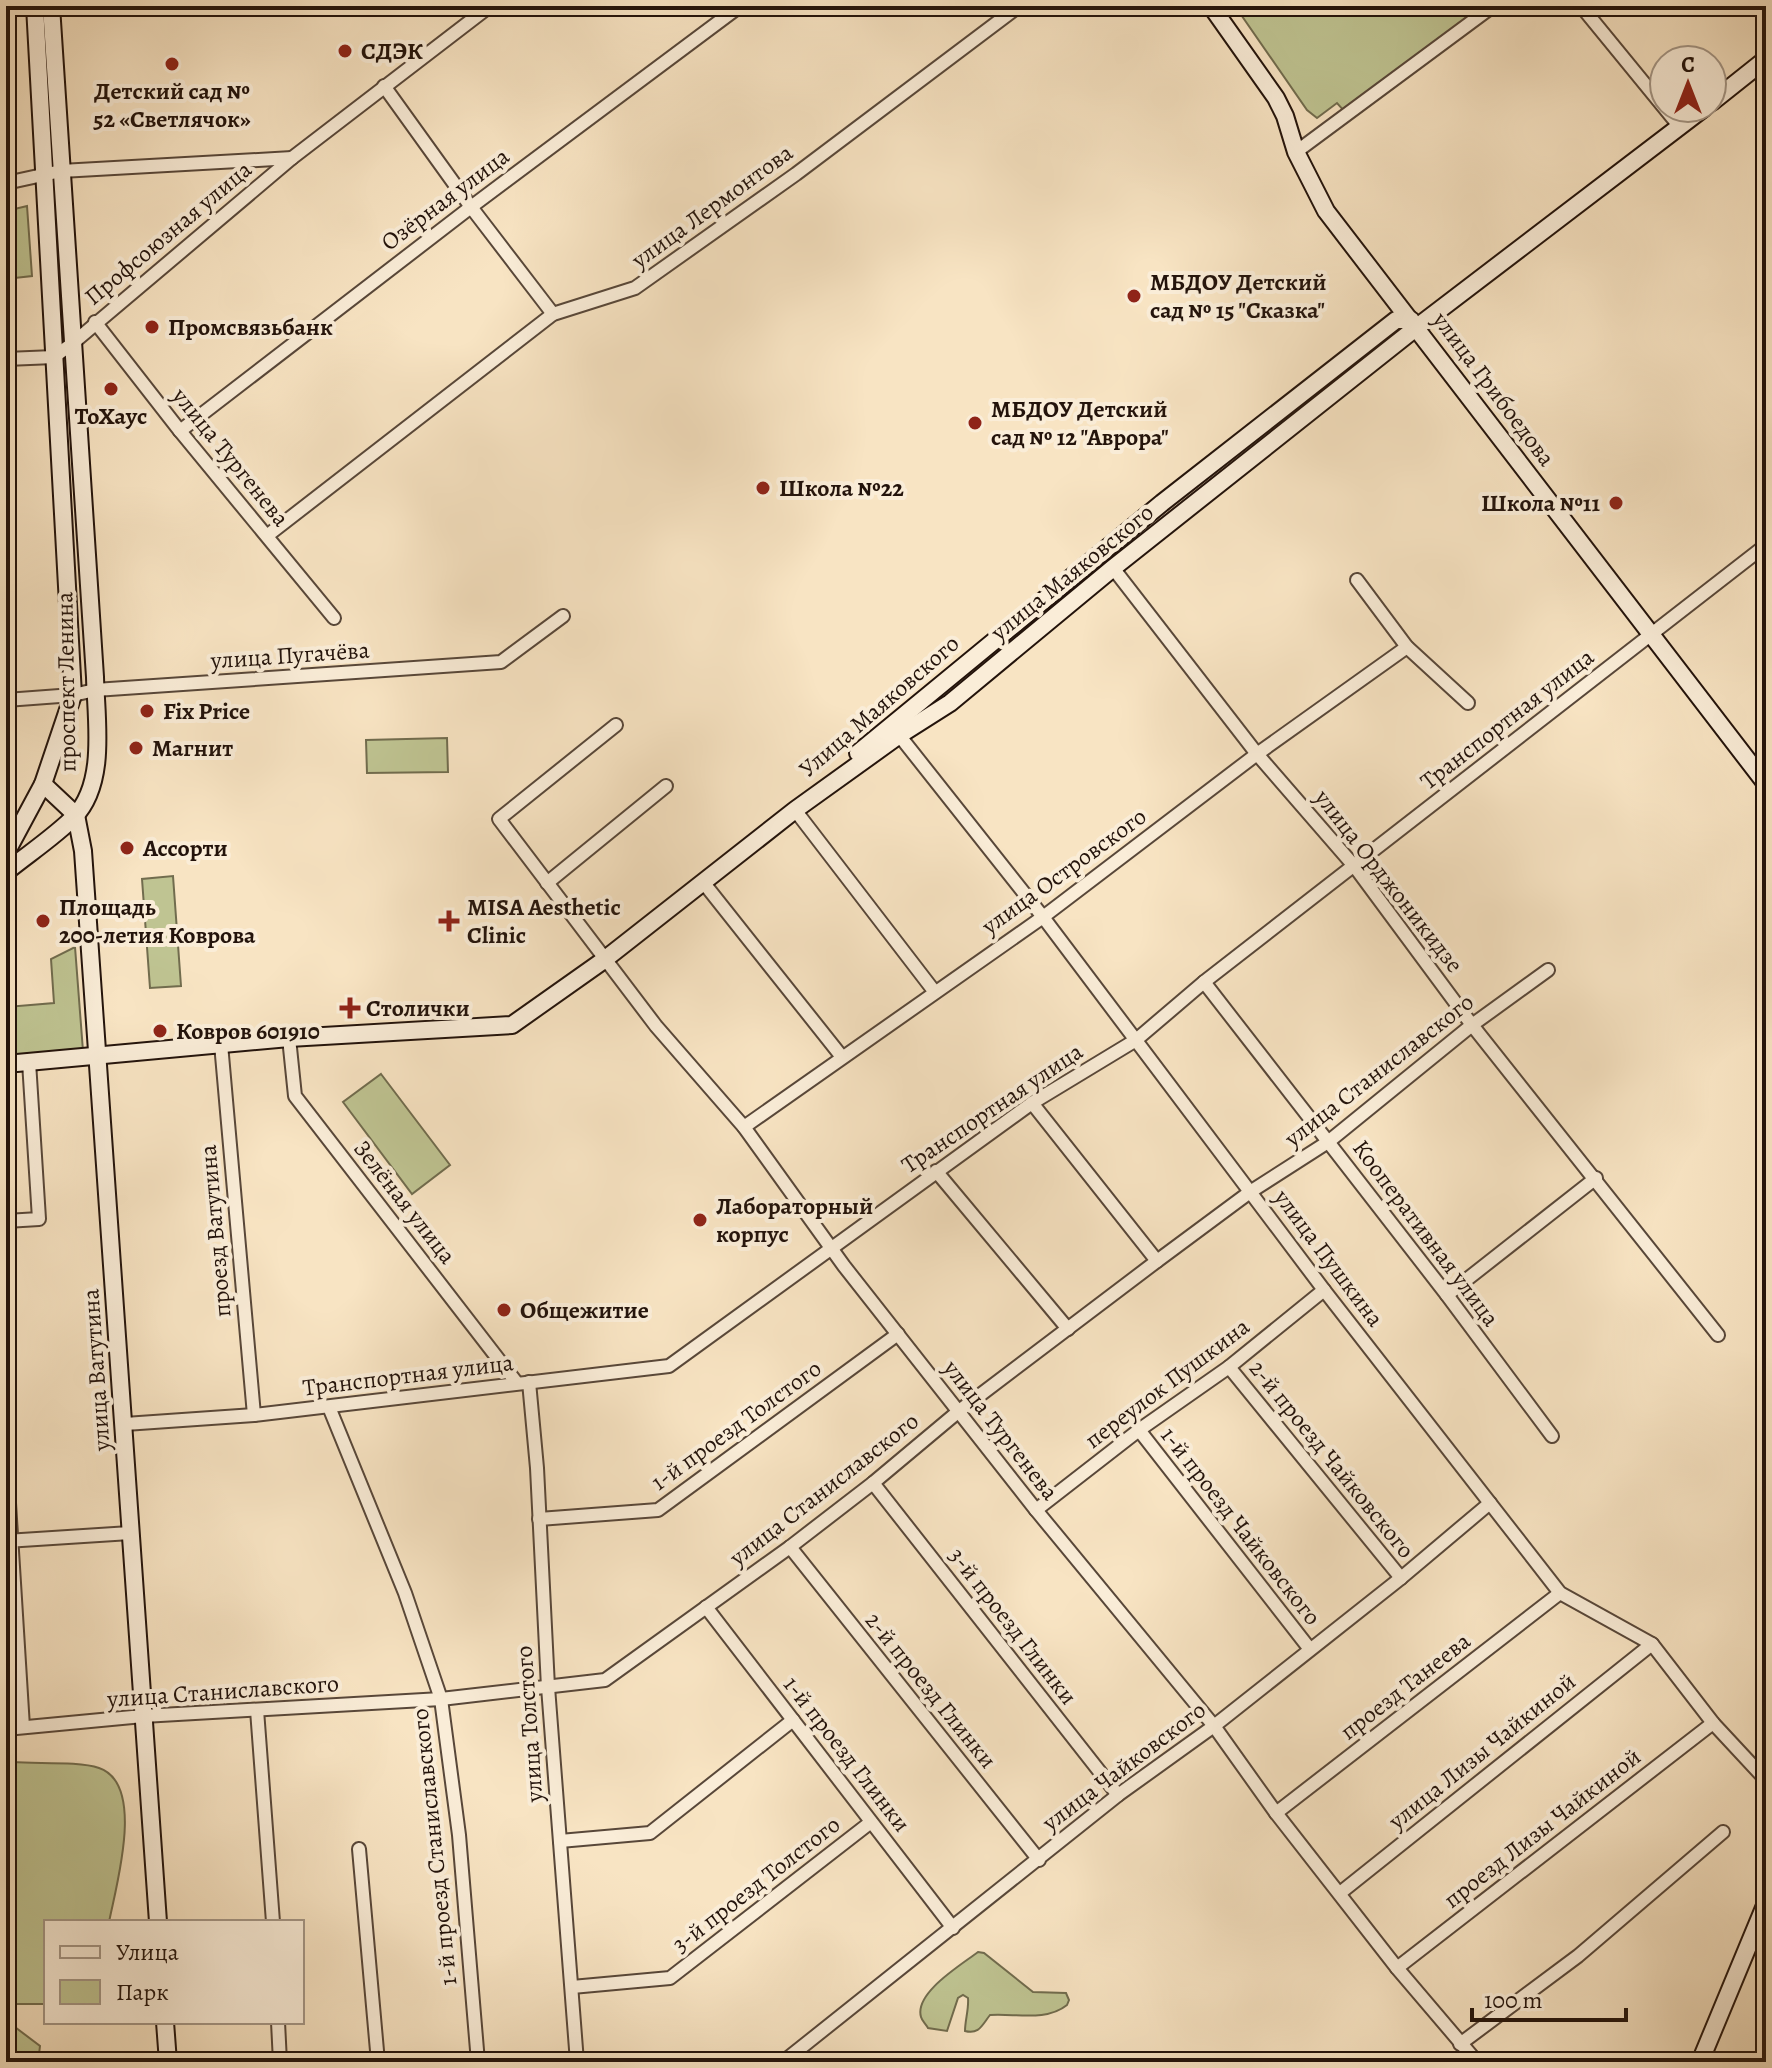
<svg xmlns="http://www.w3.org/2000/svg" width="1772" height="2068" font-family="Alegreya,serif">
<rect width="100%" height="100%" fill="#f8e4c3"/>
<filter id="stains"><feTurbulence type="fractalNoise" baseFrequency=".0025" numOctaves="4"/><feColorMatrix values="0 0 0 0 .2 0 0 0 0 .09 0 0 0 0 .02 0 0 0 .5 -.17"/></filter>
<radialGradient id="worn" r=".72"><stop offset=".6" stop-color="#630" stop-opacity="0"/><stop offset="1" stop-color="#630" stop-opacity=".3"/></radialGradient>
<g fill="#bfc492" stroke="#716c4e" stroke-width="2">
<polygon points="1235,6 1484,6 1345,112 1337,103 1317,118 1307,110"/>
<polygon points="27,206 32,276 6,279 6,211"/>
<polygon points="447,738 448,772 367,773 366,740"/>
<polygon points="173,876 181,986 150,988 142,879"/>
<polygon points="75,947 83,1051 6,1057 6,996 7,1007 54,1003 51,959"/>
<polygon points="381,1074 450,1165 412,1194 343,1102"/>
<path d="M13,1762C36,1764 79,1761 99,1768C146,1784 116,1886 109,1922H46V2004H16L6,2008V1765Z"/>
<path d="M978,1952L984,1953L1033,1992L1066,1993L1069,2000L1067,2005C1046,2022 1014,2013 990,2015C982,2025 979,2035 965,2031C965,2020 969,2009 968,1998L963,1995L958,1998L947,2031L928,2028C926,2024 922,2021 921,2017C914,1993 961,1965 978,1952Z"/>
<polygon points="6,2017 7,2021 40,2046 38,2062 6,2062"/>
</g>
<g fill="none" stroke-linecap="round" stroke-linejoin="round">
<g stroke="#584739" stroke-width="16">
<g id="street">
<polyline points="1581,6 1680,127"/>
<polyline points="384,86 471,207 553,314"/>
<polyline points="1296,152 1493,6"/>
<polyline points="6,183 61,171 292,158"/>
<polyline points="95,322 180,431 334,618"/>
<polyline points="6,359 54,357 73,343 292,158 490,6"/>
<polyline points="180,431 471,207 740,6"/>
<polyline points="268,535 553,314 635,288 796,174 1019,6"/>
<polyline points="1113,568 1257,754 1355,867 1472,1025 1718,1335"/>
<polyline points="1357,580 1407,647 1468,703"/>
<polyline points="6,700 73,695 95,690 501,662 563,616"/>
<polyline points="616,725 499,819 656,1026 744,1127 844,1266 1036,1510 1214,1726 1276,1813 1397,1968 1477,2062"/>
<polyline points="895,730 1043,917 1324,1290 1560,1593 1652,1644 1713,1723 1766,1780"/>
<polyline points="795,810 934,991"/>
<polyline points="703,882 842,1057"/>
<polyline points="547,883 666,786"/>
<polyline points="1204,982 1447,1295 1552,1436"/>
<polyline points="289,1038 295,1096 516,1382"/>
<polyline points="221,1044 254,1415"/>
<polyline points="1032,1103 1157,1261"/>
<polyline points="744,1127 1043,917 1257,754 1407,647"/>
<polyline points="936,1171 1068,1329"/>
<polyline points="6,1221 39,1219 29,1062"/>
<polyline points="1447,1295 1596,1178"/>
<polyline points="1229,1367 1401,1578"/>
<polyline points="529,1382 537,1468 548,1687 577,2062"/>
<polyline points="329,1407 405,1593 441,1699 459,1835 478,2062"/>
<polyline points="125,1424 254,1415 669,1366 1032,1103 1136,1040 1204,982 1766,545"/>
<polyline points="1139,1430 1309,1648"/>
<polyline points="6,1455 23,1727"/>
<polyline points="873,1483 1118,1795"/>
<polyline points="1036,1510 1139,1430 1229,1367 1324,1290"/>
<polyline points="539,1519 658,1510 898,1334"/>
<polyline points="6,1541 130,1533"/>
<polyline points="790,1547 1039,1860"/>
<polyline points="706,1607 953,1928"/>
<polyline points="257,1710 273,1922"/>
<polyline points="6,1729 143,1716 441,1699 605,1680 790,1547 873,1483 959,1411 1157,1261 1250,1192 1328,1142 1472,1025 1548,970"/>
<polyline points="1276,1813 1560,1593"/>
<polyline points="560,1841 650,1833 793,1720"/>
<polyline points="359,1849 378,2062"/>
<polyline points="1340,1893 1652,1644"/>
<polyline points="1397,1968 1713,1723"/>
<polyline points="572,1987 670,1978 871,1822"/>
<polyline points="278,2022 280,2062"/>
<polyline points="1460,2044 1578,1956 1723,1832"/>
<polyline points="783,2062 1118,1795 1214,1726 1401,1578 1490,1503"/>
</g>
</g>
<g stroke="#23130b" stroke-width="20">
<g id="secondary">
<polyline points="1211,6 1276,98 1285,116 1296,152 1326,211 1766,784"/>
<polyline points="1712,102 1766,59"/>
<polyline points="858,753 1162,503 1396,320 1411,320"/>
<polyline points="43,784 76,815"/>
<polyline points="76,815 83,851 158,1922"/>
<polyline points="6,853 43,784 73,695 35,6"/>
<path d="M6,872C28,854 54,837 74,817C107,783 96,720 95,677L51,6"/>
<polyline points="6,1064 289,1038 512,1025 604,960 795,810 898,736 950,703 1113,568 1417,327 1704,108"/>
<polyline points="165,2022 168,2062"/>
<polyline points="1700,2062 1766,1903"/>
</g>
</g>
<use href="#street" stroke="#faedd8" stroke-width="12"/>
<use href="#secondary" stroke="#faedd8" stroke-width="16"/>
</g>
<g fill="#8f2418" stroke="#faedd8" stroke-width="3">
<circle cx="345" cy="51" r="8"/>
<circle cx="172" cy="64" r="8"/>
<circle cx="1134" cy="296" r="8"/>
<circle cx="152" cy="327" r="8"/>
<circle cx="111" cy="389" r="8"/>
<circle cx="975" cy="423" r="8"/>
<circle cx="763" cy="488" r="8"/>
<circle cx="1616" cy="503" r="8"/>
<circle cx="147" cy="711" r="8"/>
<circle cx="136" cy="748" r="8"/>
<circle cx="127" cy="848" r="8"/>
<circle cx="43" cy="921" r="8"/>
<path d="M445 909h8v8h8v8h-8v8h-8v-8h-8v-8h8z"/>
<path d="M346 996h8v8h8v8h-8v8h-8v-8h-8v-8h8z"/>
<circle cx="160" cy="1031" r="8"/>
<circle cx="700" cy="1220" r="8"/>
<circle cx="504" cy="1310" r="8"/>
</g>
<g text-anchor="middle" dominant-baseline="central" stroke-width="8" stroke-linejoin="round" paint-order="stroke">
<g font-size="24" font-weight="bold" fill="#23130b" stroke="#faedd8" text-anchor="start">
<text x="361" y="51">СДЭК</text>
<text x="172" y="91" text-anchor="middle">Детский сад №<tspan x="172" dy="28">52 «Светлячок»</tspan></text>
<text x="1150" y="282">МБДОУ Детский<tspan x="1150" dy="28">сад № 15 "Сказка"</tspan></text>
<text x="168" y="327">Промсвязьбанк</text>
<text x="991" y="409">МБДОУ Детский<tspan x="991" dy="28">сад № 12 "Аврора"</tspan></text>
<text x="111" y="416" text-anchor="middle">ТоХаус</text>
<text x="779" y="488">Школа №22</text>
<text x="1600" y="503" text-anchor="end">Школа №11</text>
<text x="163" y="711">Fix Price</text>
<text x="152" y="748">Магнит</text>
<text x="143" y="848">Ассорти</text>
<text x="59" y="907">Площадь<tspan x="59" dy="28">200-летия Коврова</tspan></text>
<text x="467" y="907">MISA Aesthetic<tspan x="467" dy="28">Clinic</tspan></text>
<text x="366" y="1008">Столички</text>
<text x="176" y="1031">Ковров 601910</text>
<text x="716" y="1206">Лабораторный<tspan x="716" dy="28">корпус</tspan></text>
<text x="520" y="1310">Общежитие</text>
</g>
<g font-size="24" fill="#23130b" stroke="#faedd8">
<text transform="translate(445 199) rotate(-37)">Озёрная улица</text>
<text transform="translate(712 206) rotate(-36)">улица Лермонтова</text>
<text transform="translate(168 233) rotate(-40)">Профсоюзная улица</text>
<text transform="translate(1494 389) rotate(53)">улица Грибоедова</text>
<text transform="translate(231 457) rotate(51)">улица Тургенева</text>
<text transform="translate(1072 572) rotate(-39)">улица Маяковского</text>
<text transform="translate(290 655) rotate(-4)">улица Пугачёва</text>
<text transform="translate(66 682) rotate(-91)">проспект Ленина</text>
<text transform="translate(879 706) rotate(-41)">Улица Маяковского</text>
<text transform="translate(1507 719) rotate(-38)">Транспортная улица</text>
<text transform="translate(1064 871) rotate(-36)">улица Островского</text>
<text transform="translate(1389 881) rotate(52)">улица Орджоникидзе</text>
<text transform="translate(1379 1070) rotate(-38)">улица Станиславского</text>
<text transform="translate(992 1108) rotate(-34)">Транспортная улица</text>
<text transform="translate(405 1202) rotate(52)">Зелёная улица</text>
<text transform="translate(215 1231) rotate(-95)">проезд Ватутина</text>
<text transform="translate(1426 1233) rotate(53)">Кооперативная улица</text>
<text transform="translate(1329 1258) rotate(53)">улица Пушкина</text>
<text transform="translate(96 1370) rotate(-94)">улица Ватутина</text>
<text transform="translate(408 1375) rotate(-7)">Транспортная улица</text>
<text transform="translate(1167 1383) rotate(-37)">переулок Пушкина</text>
<text transform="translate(736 1425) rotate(-36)">1-й проезд Толстого</text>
<text transform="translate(1001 1430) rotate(52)">улица Тургенева</text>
<text transform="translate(1332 1459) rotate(51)">2-й проезд Чайковского</text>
<text transform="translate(824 1489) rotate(-38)">улица Станиславского</text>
<text transform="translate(1241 1526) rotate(52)">1-й проезд Чайковского</text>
<text transform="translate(1013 1626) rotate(52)">3-й проезд Глинки</text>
<text transform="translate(1405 1686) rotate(-38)">проезд Танеева</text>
<text transform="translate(931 1690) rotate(51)">2-й проезд Глинки</text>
<text transform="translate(223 1691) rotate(-4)">улица Станиславского</text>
<text transform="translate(529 1724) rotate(-94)">улица Толстого</text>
<text transform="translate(1482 1751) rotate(-39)">улица Лизы Чайкиной</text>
<text transform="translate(847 1754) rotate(52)">1-й проезд Глинки</text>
<text transform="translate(1124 1766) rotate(-37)">улица Чайковского</text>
<text transform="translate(1542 1828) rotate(-38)">проезд Лизы Чайкиной</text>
<text transform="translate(434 1847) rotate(-96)">1-й проезд Станиславского</text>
<text transform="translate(756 1884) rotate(-38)">3-й проезд Толстого</text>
</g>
</g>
<rect width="1772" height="2068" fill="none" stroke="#f8e4c3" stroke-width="32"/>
<rect x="8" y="8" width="1756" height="2052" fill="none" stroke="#23130b" stroke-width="4"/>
<rect x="16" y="16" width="1740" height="2036" fill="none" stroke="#23130b" stroke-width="2"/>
<rect x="44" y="1920" width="260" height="104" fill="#faedd8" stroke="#a49686" stroke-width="2"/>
<rect x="60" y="1946" width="40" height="12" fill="#faedd8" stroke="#a49686" stroke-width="2"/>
<text x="116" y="1960" font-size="24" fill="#23130b">Улица</text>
<rect x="60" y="1980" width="40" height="24" fill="#bfc492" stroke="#a49686" stroke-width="2"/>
<text x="116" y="2000" font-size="24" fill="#23130b">Парк</text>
<g transform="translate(1688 84)"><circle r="38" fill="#faedd8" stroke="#a49686" stroke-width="2"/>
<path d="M0-6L14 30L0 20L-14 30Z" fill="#8f2418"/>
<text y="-12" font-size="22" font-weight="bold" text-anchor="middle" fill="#23130b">С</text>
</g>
<path d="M1472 2008v12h154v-12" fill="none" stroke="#23130b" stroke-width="4"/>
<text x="1484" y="2008" font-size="24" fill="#23130b" stroke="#faedd8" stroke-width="6" paint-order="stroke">100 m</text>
<rect width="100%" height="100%" filter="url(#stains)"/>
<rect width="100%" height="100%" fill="url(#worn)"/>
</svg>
